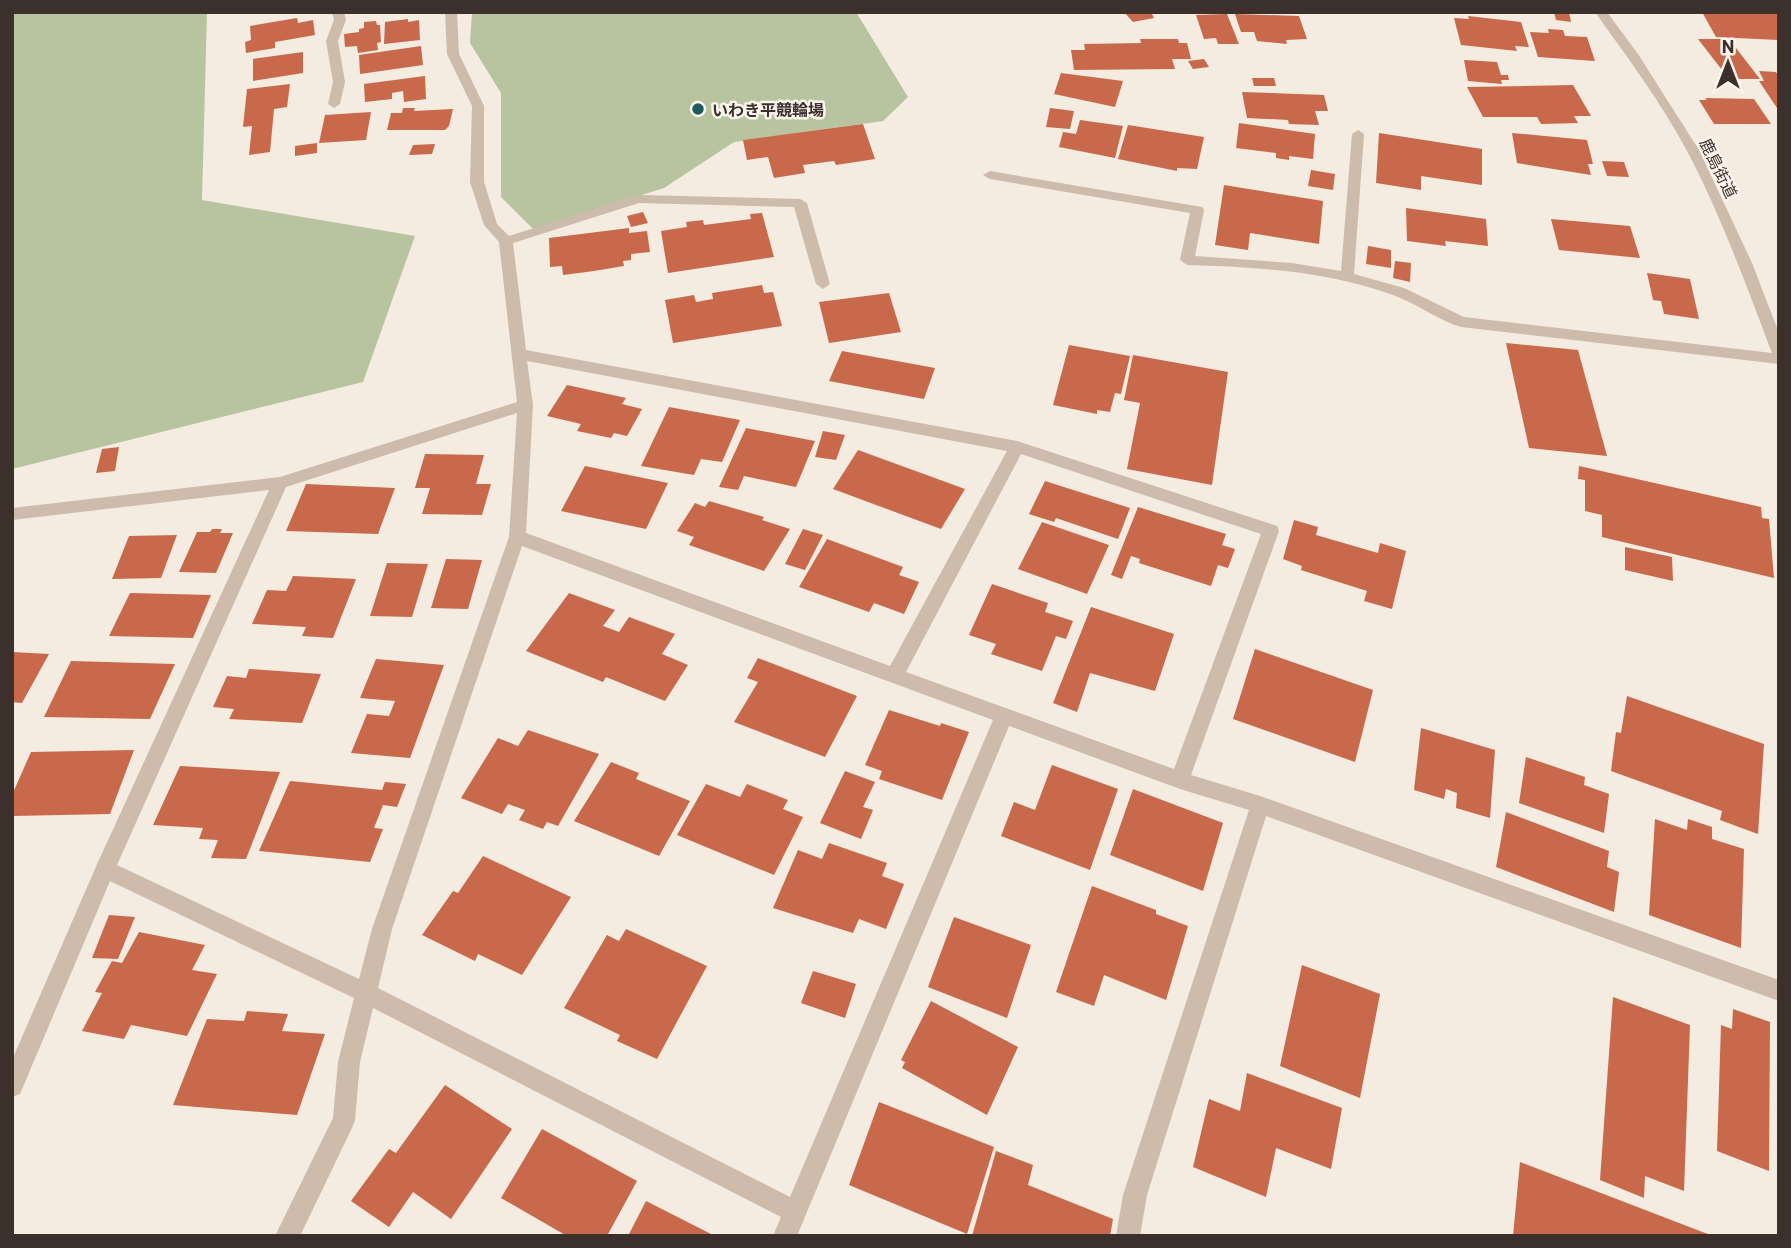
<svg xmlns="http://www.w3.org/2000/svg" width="1791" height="1248" font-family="Barlow,'Noto Sans JP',sans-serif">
<rect width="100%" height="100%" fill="#f4ebe1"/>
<g fill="#b8c4a0">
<polygon points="12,12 207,12 202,200 415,236 363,382 12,469"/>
<polygon points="472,12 856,12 908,97 883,121 734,142 664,188 533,229 501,197 501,93 470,43"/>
</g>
<g fill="#c8694b">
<polygon points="1124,12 1151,12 1154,18 1133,22"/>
<polygon points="1554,12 1569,12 1571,22 1556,20"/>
<polygon points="1702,12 1779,12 1779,40 1716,37"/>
<polygon points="1227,14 1239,44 1218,44 1216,38 1204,39 1196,15"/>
<polygon points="1235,14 1299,16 1307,39 1286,40 1287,44 1257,41 1254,32 1241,32"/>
<polygon points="1468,16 1521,22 1529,47 1515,46 1517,51 1461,45 1454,18 1469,19"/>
<polygon points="297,18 298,23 313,20 315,35 275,42 275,48 246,53 245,42 251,40 250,26"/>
<polygon points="408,19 408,22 419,20 420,40 384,44 385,22"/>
<polygon points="376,21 377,25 380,25 381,42 377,43 378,50 358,53 357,46 345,47 344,34 359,32 359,29 364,28 364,22"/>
<polygon points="1548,29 1563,30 1565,36 1587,37 1595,61 1538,57 1530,32 1549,33"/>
<polygon points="1140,39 1178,39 1179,43 1187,43 1191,59 1172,59 1175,69 1074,70 1071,50 1085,50 1084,44 1141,43"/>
<polygon points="1698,39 1729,39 1760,79 1729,79"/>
<polygon points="421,46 423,65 360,74 359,55"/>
<polygon points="303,52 303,73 253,81 253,59"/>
<polygon points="1204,59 1209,67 1193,69 1188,61"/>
<polygon points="1464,60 1497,62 1501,75 1508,75 1509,80 1501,80 1502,84 1468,81"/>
<polygon points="1759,71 1776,72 1779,77 1779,111 1759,81 1764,81"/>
<polygon points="1061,73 1123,81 1115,107 1054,94"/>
<polygon points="425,76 426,99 404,102 403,91 392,93 392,99 365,102 364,84"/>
<polygon points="1252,78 1274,78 1276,86 1254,86"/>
<polygon points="290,84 287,107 274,109 270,152 249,155 252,126 243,127 247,89"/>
<polygon points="1573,85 1591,116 1574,116 1578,123 1541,124 1537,117 1483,117 1467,87"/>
<polygon points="1242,92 1324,95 1328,111 1315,111 1319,125 1289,124 1288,120 1247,118"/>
<polygon points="1705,98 1754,99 1771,124 1714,124 1699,100 1707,100"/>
<polygon points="403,108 415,108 414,111 453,109 449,126 445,130 387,130 391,113 402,113"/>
<polygon points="1050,108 1074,111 1070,129 1046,127"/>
<polygon points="371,112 366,140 319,143 325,115"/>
<polygon points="1080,120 1123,126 1115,158 1059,147 1063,132 1076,134"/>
<polygon points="1239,123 1315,134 1313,159 1289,156 1289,160 1276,158 1276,153 1236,148"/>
<polygon points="863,124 875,159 836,165 834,161 803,165 805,173 774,178 768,157 747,160 743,140"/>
<polygon points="1128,125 1204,137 1197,169 1177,168 1177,171 1118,159"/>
<polygon points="1379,133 1482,149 1482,185 1421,176 1421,190 1376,183"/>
<polygon points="1512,133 1587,140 1593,164 1588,164 1591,175 1517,163"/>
<polygon points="317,143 317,153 295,156 295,146"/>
<polygon points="435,144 432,154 409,155 413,145"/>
<polygon points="1602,161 1624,162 1629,177 1607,176"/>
<polygon points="1311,170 1335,174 1333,190 1308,186"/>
<polygon points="1224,185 1323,201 1319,244 1250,233 1248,250 1215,245"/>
<polygon points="1406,208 1486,219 1488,246 1445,241 1446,246 1407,241"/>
<polygon points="643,212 648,223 631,227 627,216"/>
<polygon points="762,213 774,257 668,273 661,231 687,227 686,222 703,220 704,225 751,219 750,214"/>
<polygon points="1551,219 1630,226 1640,258 1559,250"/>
<polygon points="629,228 629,233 647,231 650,252 631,254 631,260 623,261 624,266 594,271 563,275 562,266 550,267 549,238"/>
<polygon points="1368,246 1391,250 1391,268 1366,264"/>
<polygon points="1395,261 1411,263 1410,282 1393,278"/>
<polygon points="1647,273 1690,279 1699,319 1664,314 1661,301 1653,300"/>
<polygon points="762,285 764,293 773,292 782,326 673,343 665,300 694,295 696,302 713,299 712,293"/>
<polygon points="889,293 901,332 829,343 819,302"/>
<polygon points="1506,343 1578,350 1607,456 1529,448"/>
<polygon points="1069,345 1130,356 1121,394 1115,393 1110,412 1097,410 1097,414 1053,405"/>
<polygon points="842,351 935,368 924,399 829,381"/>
<polygon points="1133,355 1228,372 1212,485 1127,469 1140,403 1124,400"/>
<polygon points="567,385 626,398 622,404 642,409 627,436 614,433 611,438 577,431 581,424 547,416"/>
<polygon points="669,407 740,420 722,462 701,459 694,475 641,466"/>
<polygon points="746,428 815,441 796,487 744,476 738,490 719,487"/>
<polygon points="823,431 845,435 836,460 815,457"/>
<polygon points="119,447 115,471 96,473 102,449"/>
<polygon points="858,450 965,489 941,529 833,489"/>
<polygon points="425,454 484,455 476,484 491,484 482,515 422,514 430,488 415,488"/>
<polygon points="585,466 668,483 646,529 561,511"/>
<polygon points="1579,466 1761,507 1762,518 1769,519 1774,578 1602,537 1602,515 1585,511 1585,480 1578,479"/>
<polygon points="1045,481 1130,508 1118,539 1056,518 1054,522 1029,514"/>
<polygon points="306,484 395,488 378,534 286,531"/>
<polygon points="709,501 764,517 762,520 790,529 764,571 689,545 694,537 677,531 695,503 705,507"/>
<polygon points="1138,507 1226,534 1222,545 1235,549 1228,568 1218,565 1211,586 1139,563 1140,559 1131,556 1122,579 1111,575"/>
<polygon points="1294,520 1318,527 1316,535 1378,553 1380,543 1406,551 1392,609 1364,601 1367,591 1301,570 1302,566 1283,559"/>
<polygon points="1042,522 1109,545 1087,594 1018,569"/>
<polygon points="212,529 222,529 220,533 233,533 216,573 179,572 197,532 210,532"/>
<polygon points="803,529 823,535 805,570 785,564"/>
<polygon points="177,535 161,578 112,579 129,536"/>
<polygon points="827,539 903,567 899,575 919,582 904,614 874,603 869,612 799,587"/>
<polygon points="1625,547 1672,557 1673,581 1625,570"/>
<polygon points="446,559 482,560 468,609 431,608"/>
<polygon points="387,563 428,564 412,617 370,616"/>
<polygon points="293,576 356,579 333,638 302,636 306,627 252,624 267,590 286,591"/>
<polygon points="992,584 1048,603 1045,612 1073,621 1066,639 1056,636 1042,671 991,654 996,644 969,635"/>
<polygon points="130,593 211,595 193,638 109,636"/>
<polygon points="569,593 615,610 603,626 619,632 629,617 675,634 662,654 688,665 665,701 606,677 603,682 526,651"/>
<polygon points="1091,607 1174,634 1155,691 1090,673 1077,712 1053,703"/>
<polygon points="1255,649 1373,690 1355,762 1233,719"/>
<polygon points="12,652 49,654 22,703 12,702"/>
<polygon points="758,658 857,696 825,757 734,722 758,682 747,678"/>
<polygon points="376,659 444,665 410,758 351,753 367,714 389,716 395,701 360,698"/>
<polygon points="71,661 175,664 150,719 44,717"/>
<polygon points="249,669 321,674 302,723 229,719 234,709 213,707 227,676 246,678"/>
<polygon points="1627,696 1764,744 1758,834 1720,820 1722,811 1611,771 1616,732 1621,733"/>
<polygon points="889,710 940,726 941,723 969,732 942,800 879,779 882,771 865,765"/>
<polygon points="1421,728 1495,750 1490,818 1456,808 1457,793 1446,789 1444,799 1414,790"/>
<polygon points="528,730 599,754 558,826 547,822 543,829 519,820 525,810 508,804 502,814 461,798 498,738 518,746"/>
<polygon points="134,750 110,814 12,816 12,795 31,752"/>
<polygon points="1526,757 1585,777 1584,785 1609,794 1604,833 1519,803"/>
<polygon points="611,762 639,773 636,779 690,801 659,856 574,821"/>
<polygon points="1052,765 1118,789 1090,870 1001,836 1014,802 1035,810"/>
<polygon points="180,766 280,772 246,859 211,858 218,840 199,839 203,828 153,825"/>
<polygon points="845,771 875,782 863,807 873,810 861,839 820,823"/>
<polygon points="290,781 382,790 385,782 406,784 397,807 383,805 374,828 383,829 370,862 259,851"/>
<polygon points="706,784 740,797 747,784 788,800 783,809 803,817 774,875 677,835"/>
<polygon points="1133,789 1223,823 1203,891 1110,855"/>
<polygon points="1506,812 1609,851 1607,867 1619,872 1614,912 1496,867"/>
<polygon points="1655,819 1687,830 1688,819 1712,827 1712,839 1744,849 1741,948 1649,915"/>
<polygon points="829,843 887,863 882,876 904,884 886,929 859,919 853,933 773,908 798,850 822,859"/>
<polygon points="483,856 571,897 522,975 478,954 475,961 422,935 453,891 458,893"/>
<polygon points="1092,886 1156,910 1156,914 1188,926 1166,1000 1104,975 1094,1006 1056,992"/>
<polygon points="109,915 135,917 118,959 92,958"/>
<polygon points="954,917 1031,945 1007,1018 928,987"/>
<polygon points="626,929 707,966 657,1059 617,1041 620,1035 564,1008 607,935 619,941"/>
<polygon points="139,932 205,945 192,970 217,974 187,1036 131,1025 124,1039 82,1031 102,993 95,992 112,961 122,963"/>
<polygon points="1302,965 1380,994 1360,1098 1280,1066"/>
<polygon points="813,971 856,984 845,1018 801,1003"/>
<polygon points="1613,997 1690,1025 1684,1191 1645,1176 1644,1198 1600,1180"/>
<polygon points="931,1001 1018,1047 987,1115 902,1068 905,1062 901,1060"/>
<polygon points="1733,1009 1770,1022 1769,1171 1717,1151 1721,1025 1732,1029"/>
<polygon points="247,1011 288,1014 282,1031 325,1034 297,1115 173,1105 207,1019 244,1021"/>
<polygon points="1247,1073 1342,1108 1331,1169 1276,1148 1266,1197 1193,1167 1209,1099 1240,1111"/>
<polygon points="445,1085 512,1129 451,1219 413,1192 389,1227 351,1201 389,1149 396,1153"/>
<polygon points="879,1102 994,1147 967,1234 849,1185"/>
<polygon points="542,1129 637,1181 607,1236 567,1236 501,1198"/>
<polygon points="996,1151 1033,1165 1028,1185 1113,1219 1110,1236 972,1236"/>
<polygon points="1520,1162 1713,1236 1513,1236"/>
<polygon points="646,1201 715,1236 628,1236"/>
</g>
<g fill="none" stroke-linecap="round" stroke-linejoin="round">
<g fill="#cdbbac" fill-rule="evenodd">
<polygon points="332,12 344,12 346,20 338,41 345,82 340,104 334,108 328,104 333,82 326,41 334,20"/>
<path d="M445,12H457L459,54L484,106V182L497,224L509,236L638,195L800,199L807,203L830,284L823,289L816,284L794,207L639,203L513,243L526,350L1017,441L1277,526L1279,531L1191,775L1260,796L1779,980V1001L1266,816L1147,1195L1140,1236H1116L1123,1195L1249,810L1180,789L1009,726L797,1236H773L781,1217L373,1008L360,1062L355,1120L352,1128L300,1236H275L333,1118L338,1062L354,998L110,881L20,1094L12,1097V1060L98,862L269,490L12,520V508L280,477L517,402L499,242L484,225L470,182L472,106L447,54ZM527,361L1007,451L890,666L526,533L533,405ZM517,413L509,537L372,929L359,979L117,865L286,487ZM1021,454L1261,534L1174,769L906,672ZM522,546L993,720L790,1197L378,988L392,929Z"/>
<path d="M1595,12H1607L1638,54L1699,150L1752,263L1779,333V364L1461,327C1439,321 1416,303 1393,295C1328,271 1256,267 1187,265L1180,260L1190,213L990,179L983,175L990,171L1202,207L1204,210L1195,256L1292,263L1341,271L1352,134L1358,130L1364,134L1354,274L1404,288L1464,317L1772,353C1746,285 1721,215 1687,151C1661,102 1627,57 1595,12Z"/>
</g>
</g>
<circle fill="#1f5a5e" stroke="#fbf5ee" stroke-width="2.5" cx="698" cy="109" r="7"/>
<g text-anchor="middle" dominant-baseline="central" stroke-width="5" stroke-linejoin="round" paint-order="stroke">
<g font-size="16" font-weight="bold" fill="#3b302b" stroke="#fbf5ee" text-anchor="start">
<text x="712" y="109">いわき平競輪場</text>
</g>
<g font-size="16" fill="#3b302b" stroke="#fbf5ee">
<text transform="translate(1719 168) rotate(64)">鹿島街道</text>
</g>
</g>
<rect width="1791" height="1248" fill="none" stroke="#3b302b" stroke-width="28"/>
<g transform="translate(1728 63)" stroke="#fbf5ee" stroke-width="5" paint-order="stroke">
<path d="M0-5L12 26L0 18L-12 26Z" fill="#3b302b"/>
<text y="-10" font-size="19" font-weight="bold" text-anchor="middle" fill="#3b302b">N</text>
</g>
</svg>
